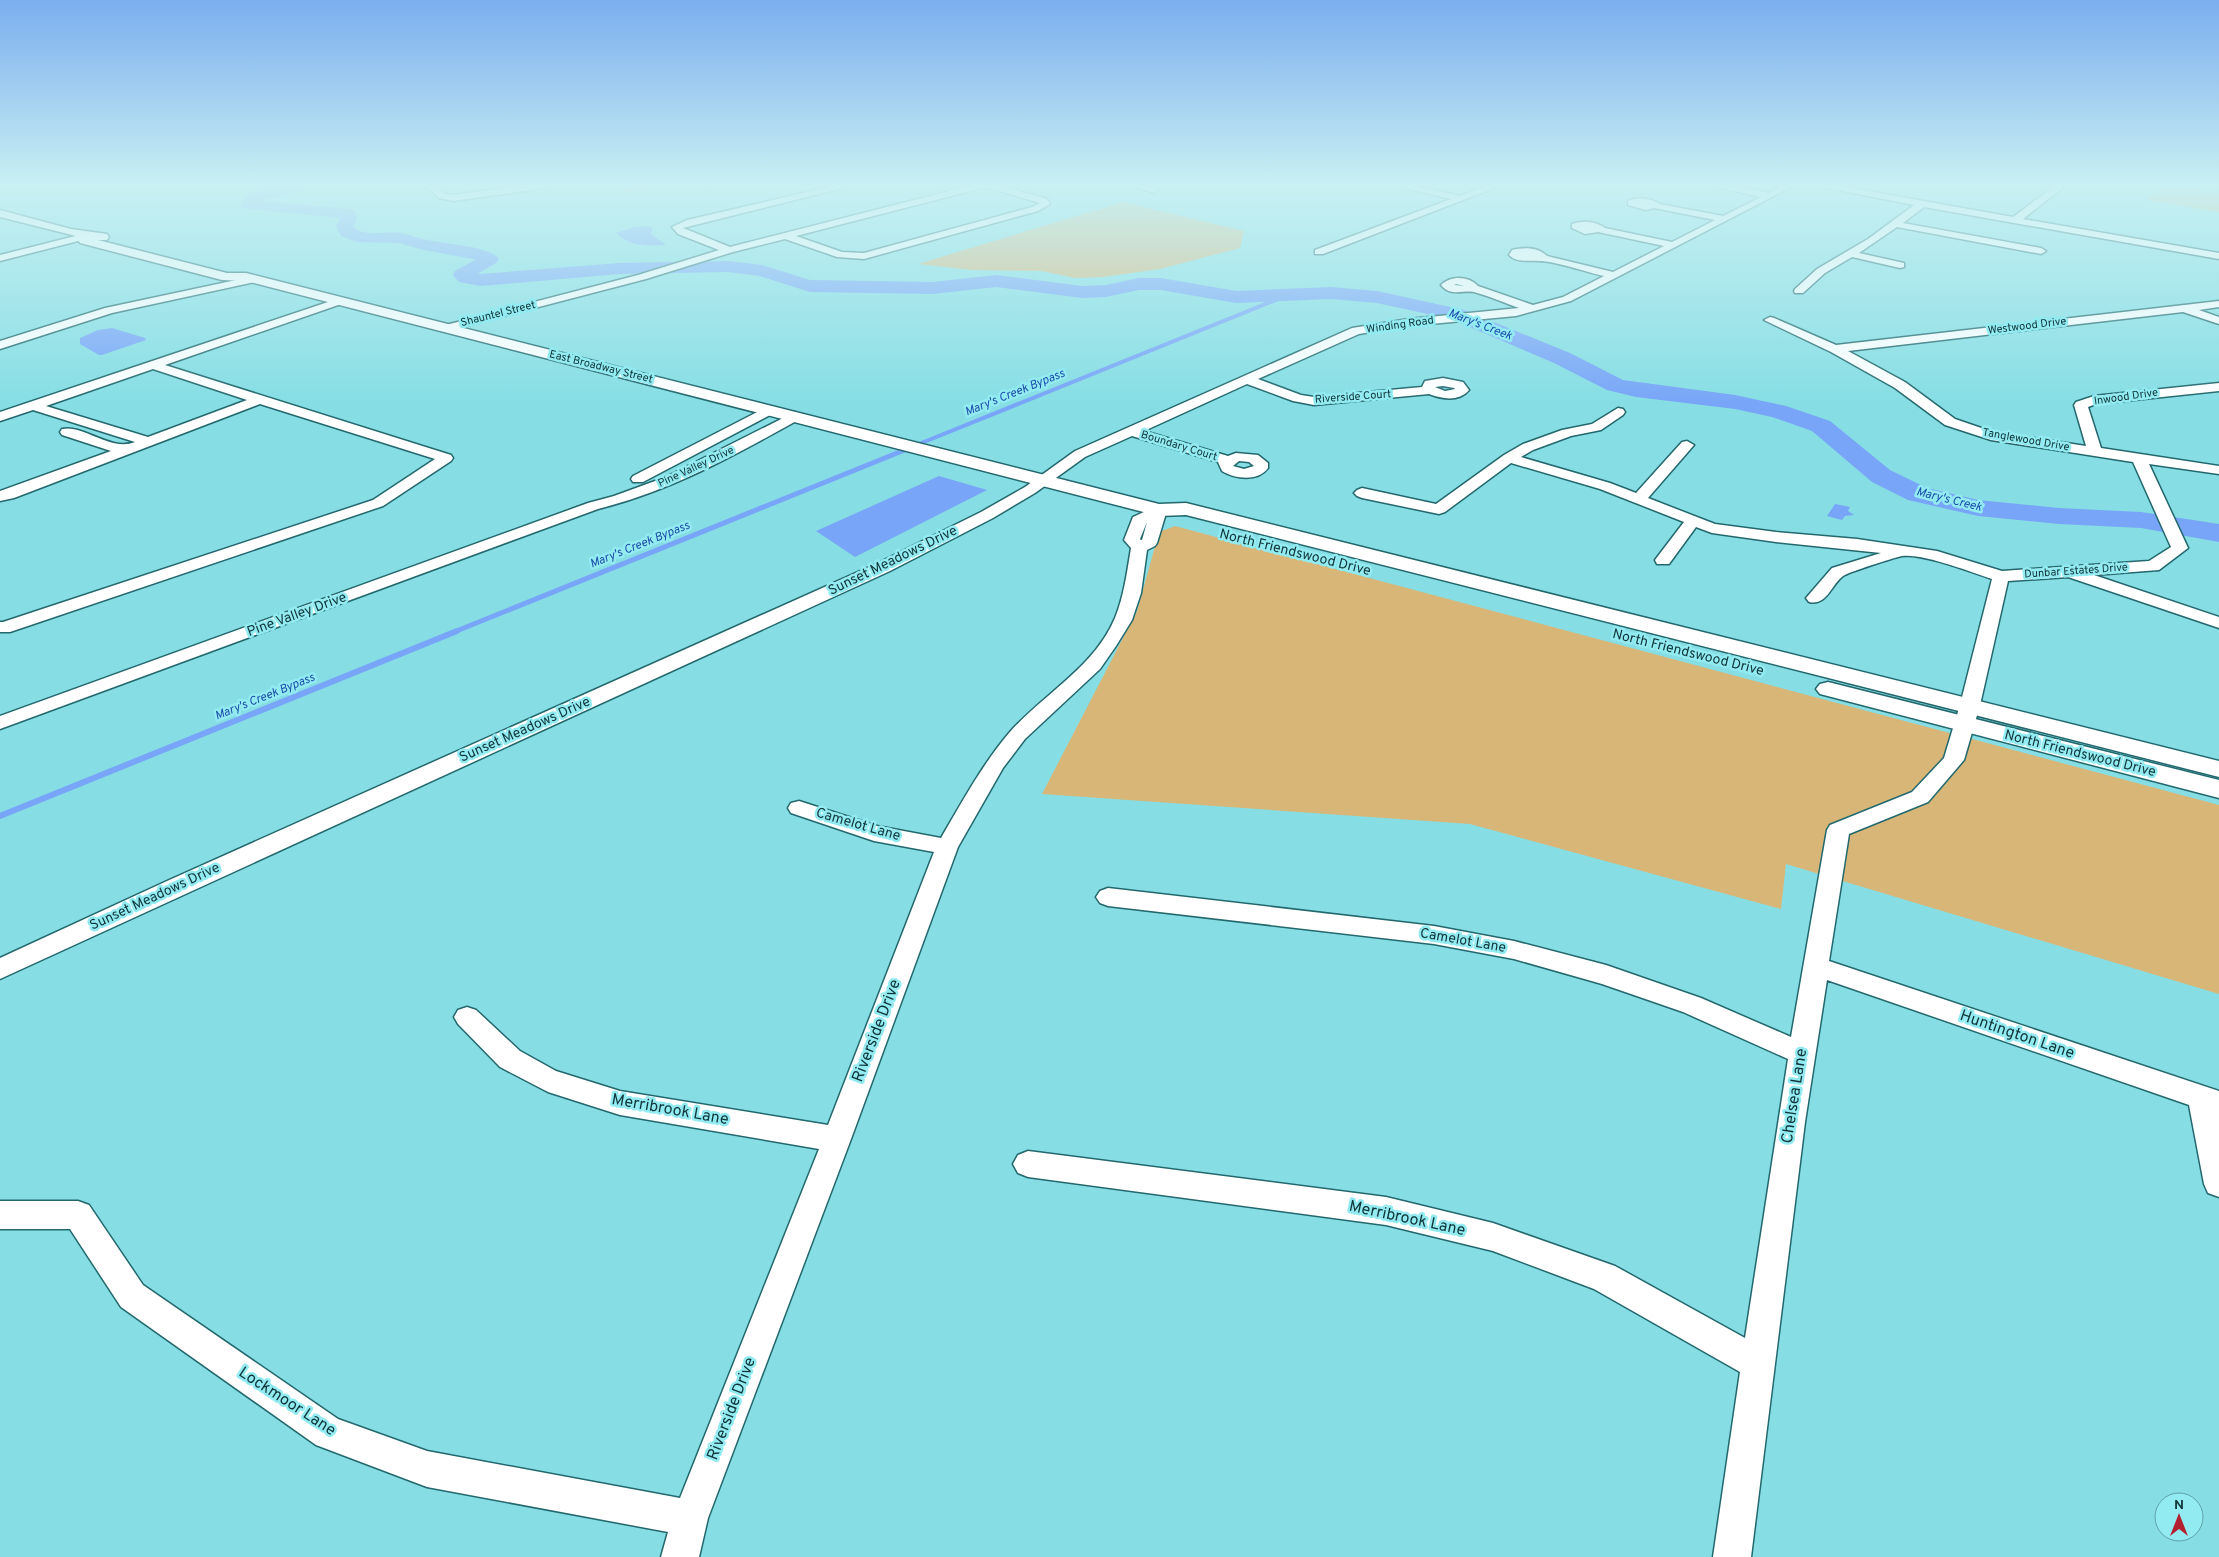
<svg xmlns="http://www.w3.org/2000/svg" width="2219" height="1557" font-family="Overpass,sans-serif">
<rect width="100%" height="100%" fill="#86dee4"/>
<g fill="#d8b678">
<polygon points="634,185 678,185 627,193 616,188"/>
<polygon points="2163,185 2219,192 2219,212 2147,200"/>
<polygon points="1123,202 1244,231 1240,248 1160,269 1103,277 1075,278 1041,271 972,270 918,264"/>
<polygon points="1175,526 2219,805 2219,994 1786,864 1781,909 1470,824 1042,794 1137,611 1159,532"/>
</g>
<g fill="#78a5f7">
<path d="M647,226L653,228L651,234L666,245C648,246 630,247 616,233L634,227Z"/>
<polygon points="112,328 145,338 146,340 102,355 99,355 80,344 80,338 98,330"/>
<polygon points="939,476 987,490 855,557 816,531"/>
<polygon points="1835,504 1850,507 1848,511 1854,515 1845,516 1842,520 1827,516"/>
</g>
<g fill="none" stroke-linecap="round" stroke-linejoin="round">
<polyline stroke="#78a5f7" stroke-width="3" points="1275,300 1288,295"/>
<polyline stroke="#78a5f7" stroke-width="4" points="914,446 1278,299"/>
<polyline stroke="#78a5f7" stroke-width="5" points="454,632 917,445"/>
<polyline stroke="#78a5f7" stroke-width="6" points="0,816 457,631"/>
<path fill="#78a5f7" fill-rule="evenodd" d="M282,185H305C295,196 273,197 259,200L348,209L354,210C358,216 357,221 353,226C362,238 388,231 401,233C411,235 419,239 428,240C444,244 490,246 499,259L496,263L477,274H481L619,263L728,261L762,265L810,280L933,282L996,275L1082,286L1106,285L1139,278H1161L1236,291L1331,287L1377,291L1464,310L1570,353L1623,380L1735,395L1786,406L1830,421L1890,470L1927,488L1978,500L2059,508L2141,512L2219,524V542L2141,528L2059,524L1978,516L1908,500L1872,482L1812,431L1772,417L1735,409L1636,397L1607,390L1554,363L1451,319L1377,303L1331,299L1236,303L1161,290H1139L1106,297L1082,298L996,287L933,294L810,292L760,276L728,272L619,274L481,286L459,282L453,275L455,271L475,260L473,259L424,250L399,243L357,242L341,236L336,226L340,218L242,208L240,205L248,193Z"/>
<g stroke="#22686d" stroke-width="3">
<g id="minor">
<polygon points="426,185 435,185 445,194 453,195 526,185 551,185 547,188 453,201 439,198"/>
<polygon points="714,185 709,189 705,186 705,185"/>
<path d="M838,185H855L683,228L730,247L973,185H998L1047,199L1050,204L1038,211L864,259L837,257L785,239L733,252L646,279L450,330H442L440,328L442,326L638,275L719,250L678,234L672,227L687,220ZM986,187L1040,203L1032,207L864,253L842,252L796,236Z"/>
<polygon points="1130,185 1146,185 1158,190 1154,193"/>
<polygon points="1393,185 1410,185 1460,196 1489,185 1502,185 1323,254 1315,254 1315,250 1451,199"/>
<path d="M1708,185H1728L1769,193L1784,185H1795L1571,301L1516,316L1409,326L1359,334L1258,379L1301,395L1314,397L1422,387L1425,381L1443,378L1463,382L1469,390C1459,402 1442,399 1429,394L1314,405L1293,401L1247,384L1144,431L1228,456L1236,453L1258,455L1268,463V468C1258,482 1235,479 1222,471L1218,462L1132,436L1085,457L1035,493L993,518L890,571L0,979V958L167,881L878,563L981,512L1025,487L1075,451L1352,328L1409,319L1519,308C1505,303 1489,296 1474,292C1462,290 1451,297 1441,285C1451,275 1469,276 1478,286L1533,305L1563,297L1604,276C1586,272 1555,261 1539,261C1528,260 1517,263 1509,255L1512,250C1524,247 1538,247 1547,256L1613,272L1664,246L1598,232L1585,234L1572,228V224C1583,220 1596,221 1605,228L1672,242L1715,220L1654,208L1646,210L1628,205V201C1637,196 1651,198 1660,204L1723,216L1761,197ZM1456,284L1465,286H1466L1454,285ZM1443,386L1454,388L1455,389L1445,391L1435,387ZM1239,461L1249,462L1254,466L1244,469L1233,466Z"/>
<polygon points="1813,185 1834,185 2013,217 2056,185 2066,185 2023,219 2219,253 2219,259 1924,207 1903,223 2041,248 2046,251 2041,254 1897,227 1859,253 1904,263 1904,267 1900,268 1852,257 1825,273 1803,293 1795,293 1794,291 1795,289 1817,269 1868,239 1914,205"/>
<polygon points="87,233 90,234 90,238 0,261 0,255"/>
<polygon points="255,276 259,277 260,279 259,281 112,313 0,349 0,341 105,308"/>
<path d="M340,298L346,301L344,303L165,365L451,455L453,458L451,461L383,506L10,632H0V622H3L373,500L435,459L260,404L14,498L0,501V491L111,451L62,435L60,432L62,429C84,424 110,452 135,442L33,410L0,421V412ZM153,369L247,400L148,437L46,406Z"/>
<path d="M2219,301V307L2199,310L2219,317V324L2183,312L1848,351L1905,382L1955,419L1993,432L2086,446L2074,405L2076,402L2094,396L2219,383V391L2096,404L2088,407L2101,448L2219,466V474L2149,464L2188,548L2159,570L2094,575L2219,617V628L2068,577L2008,581L1980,705L1964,760L1928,802L1849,834L1829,961L2219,1091V1197L2208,1193L2204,1184L2189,1105L1827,980L1805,1122L1751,1557H1713L1740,1372L1594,1289L1493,1251L1386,1225L1028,1177L1018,1173L1013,1164L1018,1155L1028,1151L1386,1197L1493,1223L1615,1266L1745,1338L1788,1059L1683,1012L1602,984L1514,959L1434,944L1108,906L1100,903L1096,897L1100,891L1108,888L1434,926L1514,941L1606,965L1701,998L1791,1037L1827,830L1830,825L1912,792L1944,758L1960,705L1992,579C1971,572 1922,553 1902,556C1893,558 1849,572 1843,576C1831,585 1827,606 1809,602L1806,598L1832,568L1881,553L1776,542L1712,533L1696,527L1669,564H1657L1655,560L1684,522L1600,489L1511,463L1445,512L1439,514L1362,498L1357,496L1354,493L1357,490L1362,488L1436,504L1504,455L1523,444L1562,430L1592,424L1618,408L1623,409L1625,412L1623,415L1601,430L1571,436L1533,450L1521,457L1610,483L1636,493L1682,442L1687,441L1694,445L1648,498L1715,524L1776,532L1857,539L1937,551L2002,571L2149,561L2171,547L2133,462L1991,440L1945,425L1895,388L1831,352L1764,320L1770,317L1774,318L1836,345Z"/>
<polygon points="769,406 776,410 774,413 643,482 633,482 631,479 633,476"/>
<path d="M795,412L802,416L800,419C735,455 671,491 598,509L0,729V716L588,503L614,496L666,477Z"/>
<path d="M1159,505L1165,507L1167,510L1157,543L1155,546L1147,550L1141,593L1132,620L1116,646L1100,669L1025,739L1003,768L958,847L851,1139L708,1518L699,1557H661L668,1532L427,1487L316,1445L121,1307L70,1229H0V1201H78L89,1205L143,1285L338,1419L427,1451L680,1498L819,1149L620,1115L548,1092L500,1067L458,1024L454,1017L458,1010L467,1007L476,1010L520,1051L556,1071L620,1091L828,1125L934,852L874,841L791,813L788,808L791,803L799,801L877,826L941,838C962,802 982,765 1009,733C1043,694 1094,668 1115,618C1124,596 1127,572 1131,548L1124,540L1133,517ZM1147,522L1142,540H1141L1140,539Z"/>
</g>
</g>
<g stroke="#22686d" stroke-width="3">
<g id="major">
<polygon points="0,210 71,229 107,234 109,237 107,240 98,240 227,273 246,273 1159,504 1186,503 2219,761 2219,777 1186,515 1159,516 246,281 222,280 80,243 78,240 80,237 0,217"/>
<polygon points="1828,682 2219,780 2219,798 1820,694 1816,689 1820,684"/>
</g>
</g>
<use href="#minor" fill="#fff" fill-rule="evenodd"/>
<use href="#major" fill="#fff" fill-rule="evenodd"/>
</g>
<linearGradient id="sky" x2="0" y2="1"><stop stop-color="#7baeee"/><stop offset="0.46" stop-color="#c9f0f3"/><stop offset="1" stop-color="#c9f0f3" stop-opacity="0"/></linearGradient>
<rect width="2219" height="403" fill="url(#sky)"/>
<g text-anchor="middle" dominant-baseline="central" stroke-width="5" stroke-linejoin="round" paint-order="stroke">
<g font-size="11" fill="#0f3538" stroke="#93ebf2">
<text transform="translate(498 314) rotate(-14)">Shauntel Street</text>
<text transform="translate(1400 325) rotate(-8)">Winding Road</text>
<text transform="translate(2027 326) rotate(-7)">Westwood Drive</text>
<text transform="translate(601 367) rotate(14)">East Broadway Street</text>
<text transform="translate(1353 397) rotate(-4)">Riverside Court</text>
<text transform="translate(2126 397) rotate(-8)">Inwood Drive</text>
<text transform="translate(2026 440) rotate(10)">Tanglewood Drive</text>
<text transform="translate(1179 446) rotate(17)">Boundary Court</text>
<text transform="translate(696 467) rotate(-25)">Pine Valley Drive</text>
<text transform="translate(2076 571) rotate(-4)">Dunbar Estates Drive</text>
</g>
<g font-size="12" font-style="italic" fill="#1b4caa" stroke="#93ebf2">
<text transform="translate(1480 325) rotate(21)">Mary's Creek</text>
<text transform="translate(1015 393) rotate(-22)">Mary's Creek Bypass</text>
<text transform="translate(1949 500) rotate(14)">Mary's Creek</text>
<text transform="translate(640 545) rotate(-22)">Mary's Creek Bypass</text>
<text transform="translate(265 697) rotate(-22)">Mary's Creek Bypass</text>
</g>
<g font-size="14" fill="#0f3538" stroke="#93ebf2">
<text transform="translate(1295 553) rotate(14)">North Friendswood Drive</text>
<text transform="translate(893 561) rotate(-26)">Sunset Meadows Drive</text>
<text transform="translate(297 615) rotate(-20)">Pine Valley Drive</text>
<text transform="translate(1688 653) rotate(14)">North Friendswood Drive</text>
<text transform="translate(525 730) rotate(-24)">Sunset Meadows Drive</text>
<text transform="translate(2080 754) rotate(14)">North Friendswood Drive</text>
<text transform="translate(858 825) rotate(16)">Camelot Lane</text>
<text transform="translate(155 897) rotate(-25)">Sunset Meadows Drive</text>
<text transform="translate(1463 941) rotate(10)">Camelot Lane</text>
</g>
<g font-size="16" fill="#0f3538" stroke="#93ebf2">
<text transform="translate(877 1031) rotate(-69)">Riverside Drive</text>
<text transform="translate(2017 1035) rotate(19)">Huntington Lane</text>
<text transform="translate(1795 1096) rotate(-81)">Chelsea Lane</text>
<text transform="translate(670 1110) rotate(10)">Merribrook Lane</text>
<text transform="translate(1407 1219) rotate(12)">Merribrook Lane</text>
<text transform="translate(287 1402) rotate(33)">Lockmoor Lane</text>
<text transform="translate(732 1409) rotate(-69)">Riverside Drive</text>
</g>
</g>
<g transform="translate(2179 1517)"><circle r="24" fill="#93ebf2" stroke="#5ea2a8"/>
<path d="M0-4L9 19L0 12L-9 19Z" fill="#b32131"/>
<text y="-8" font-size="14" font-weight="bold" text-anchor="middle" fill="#0f3538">N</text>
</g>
</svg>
